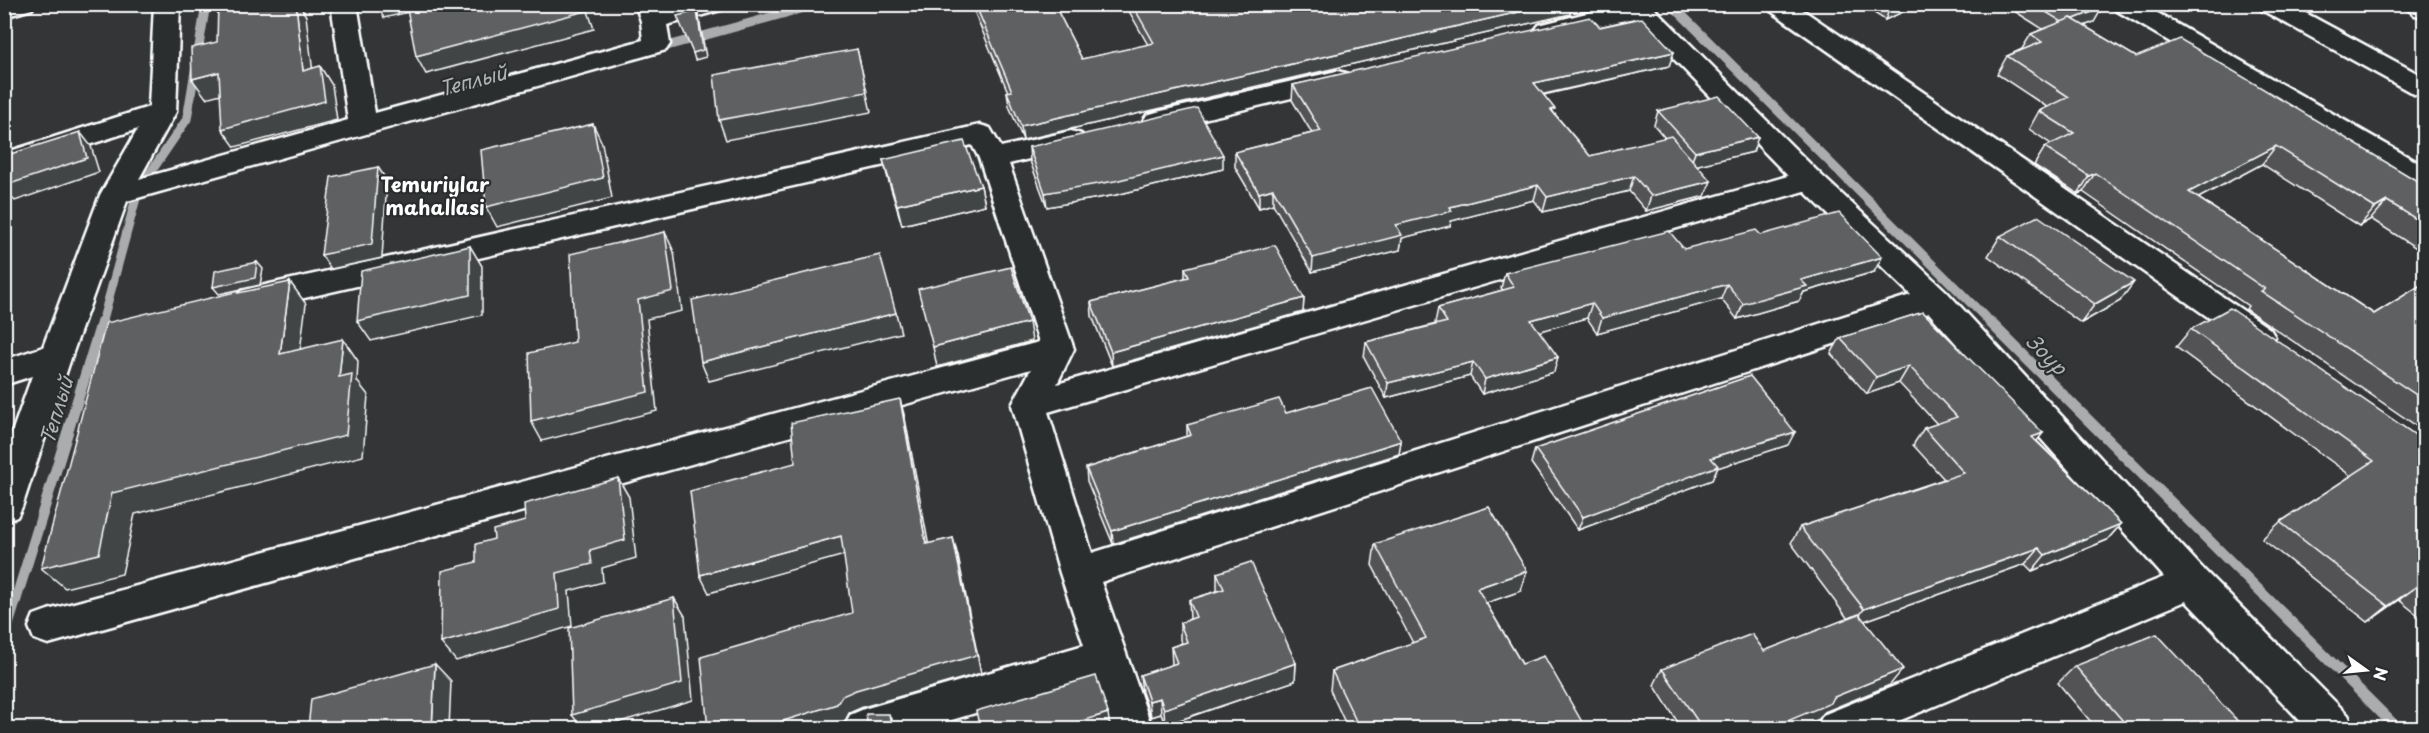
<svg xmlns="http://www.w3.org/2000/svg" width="2429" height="733" font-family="'Playpen Sans',sans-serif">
<rect width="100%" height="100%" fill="#333536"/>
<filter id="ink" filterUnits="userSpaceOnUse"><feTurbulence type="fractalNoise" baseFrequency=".0167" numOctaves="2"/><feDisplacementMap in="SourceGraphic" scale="12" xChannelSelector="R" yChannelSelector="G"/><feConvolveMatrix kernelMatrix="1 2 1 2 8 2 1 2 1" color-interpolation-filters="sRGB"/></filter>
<g filter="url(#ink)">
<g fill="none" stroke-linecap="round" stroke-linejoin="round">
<g stroke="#abacad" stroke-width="9">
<polyline points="1671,4 1991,323"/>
<polyline points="656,49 818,4"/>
<polyline points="102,323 138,191 187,119 206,4"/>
</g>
<g stroke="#abacad" stroke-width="11">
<polyline points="1989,321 2397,728"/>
<polyline points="4,638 102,321"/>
</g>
<g stroke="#fff" stroke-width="5">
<g id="minor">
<polygon points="4,4 35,4 32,9 4,17"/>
<polygon points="154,4 180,4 176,112 139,179 348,120 331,4 357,4 375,113 643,40 641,21 635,4 660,4 662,11 685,4 727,4 724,9 667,25 670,44 666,50 127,201 72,355 22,507 17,517 4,522 4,455 32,376 4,385 4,360 43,347 100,195 138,129 4,172 4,153 149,107"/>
<path d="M1623,4H1650L1819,173L1946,291L2205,571L2348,715L2354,728H2307L2186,601L1882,728H1817L1823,715L2164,577L1929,313L1101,582L1152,728H1112L1095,677L925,728H844L850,715L864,709L1084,645L1060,573L1012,405L1031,369L48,644L34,639L29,627L34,615L48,610L1039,342L979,158L972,145L252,310L241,307L236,299L241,291L252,288L980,125L990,128L1001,147L1071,131L1081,134L1085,140L1081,146L1009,164L1074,349L1057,384L1788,176L1634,18L1548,38L1539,35L1535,30L1539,25ZM1804,191L1911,295L1092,553L1048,412Z"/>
<polygon points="1765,4 1794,4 2270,329 2275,337 2270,345 2259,349 2248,345 1768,9"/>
<polygon points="2111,4 2142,4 2424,166 2424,187 2414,185 2114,9"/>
<polygon points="1337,71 1346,73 1350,79 1346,85 1157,130 1147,127 1143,121 1147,115 1157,112"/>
</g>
</g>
<g stroke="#fff" stroke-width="5">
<polygon id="major" points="2257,4 2289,4 2424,77 2424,96 2414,94 2260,9"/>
</g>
<g stroke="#fff" stroke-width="5">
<polygon id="highway" points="2402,4 2424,4 2424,17 2415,15"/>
</g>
<use href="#minor" fill="#2a2d2e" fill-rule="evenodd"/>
<use href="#major" fill="#2a2d2e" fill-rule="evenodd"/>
<use href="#highway" fill="#2a2d2e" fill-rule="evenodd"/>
</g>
<g fill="#525354" stroke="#fff" stroke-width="1.5">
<polygon points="971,4 1054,4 1082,59 1148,45 1125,4 1572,4 1570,14 1023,140 1009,106 1007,92 1008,92"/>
<polygon points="1860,4 1920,4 1885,20"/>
<polygon points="2003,4 2097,4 2102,8 2094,22 2084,26 2136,57 2424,185 2424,253 2371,219 2359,226 2262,164 2198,198 2374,314 2424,283 2424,431 2246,309 2248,306 2083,192 2078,194 2034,165 2045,147 2051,144 2029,129 2039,111 2047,107 1997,74 2007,56 2022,49 2031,34 2043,29"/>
<polygon points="1600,27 1669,66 1544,95 1554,113 1590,156 1665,138 1654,125 1658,111 1753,152 1697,165 1705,196 1646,211 1629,191 1543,212 1534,200 1451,221 1450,226 1402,238 1400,250 1312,272 1273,204 1259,208 1235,167 1235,152 1312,133 1292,100 1293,85"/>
<polygon points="1029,147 1223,169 1116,195 1047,207 1030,161"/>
<polygon points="883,160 981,186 985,205 902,225 888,179"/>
<polygon points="1761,235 1874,272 1804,292 1799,301 1737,319 1721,299 1597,333 1587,318 1539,331 1554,372 1482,394 1470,376 1386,398 1364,357 1366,342 1436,324 1435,323 1438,308 1503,290 1501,288 1505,273 1684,249"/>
<polygon points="2000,236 2120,301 2081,323 1988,256"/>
<polygon points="1185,268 1304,298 1303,312 1112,366 1092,316 1091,302 1185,278"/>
<polygon points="1923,312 2037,441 2121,524 2107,540 2032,571 2025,564 1864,621 1890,685 1824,712 1819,719 1796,729 1682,729 1654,685 1662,669 1764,651 1848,619 1791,543 1800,527 1944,479 1913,445 1924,428 1937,424 1899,383 1867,394 1831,354 1840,338"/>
<polygon points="2191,329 2424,441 2424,620 2399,600 2368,622 2262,539 2280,522 2351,476 2176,347"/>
<polygon points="1286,413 1401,441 1399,454 1113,544 1087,481 1086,468 1187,436 1187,425"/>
<polygon points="1788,445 1717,468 1712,480 1578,530 1531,463 1535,449"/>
<polygon points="1375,544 1521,591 1486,603 1522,664 1586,729 1348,729 1330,690 1332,671 1413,643 1372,565"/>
<polygon points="1217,573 1296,663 1295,681 1165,725 1161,714 1151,717 1142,692 1140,675 1172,665 1171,647 1182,643 1180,640 1180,623 1190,619 1189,600 1217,591"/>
<polygon points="2075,666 2245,729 2097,729 2058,683"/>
</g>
<g fill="#424445" stroke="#fff" stroke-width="1.5">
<polygon points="296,4 299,4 306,16 315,89 303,71"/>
<polygon points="376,4 410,4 413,11 384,18"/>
<polygon points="584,4 586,5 594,29 426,74 416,56"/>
<polygon points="1554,4 1572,4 1570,14 1023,140 1021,126"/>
<polygon points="1895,4 1920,4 1885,20 1891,6"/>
<polygon points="2102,8 2094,22 2056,37 2064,23"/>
<polygon points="697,11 699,18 706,57 695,60 693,53"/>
<polygon points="857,49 871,112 726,140 719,120"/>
<polygon points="1674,52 1669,66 1531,97 1534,83"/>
<polygon points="320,66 332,85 337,120 235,147 222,129"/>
<polygon points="219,72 232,91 206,98 192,79"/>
<polygon points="593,124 602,143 612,198 497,227 486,207"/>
<polygon points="80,132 91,146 99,172 15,201 4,190 4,186"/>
<polygon points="1758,137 1753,152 1690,167 1695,152"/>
<polygon points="2276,146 2262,164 2176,210 2189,192"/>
<polygon points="1223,155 1223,169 1116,195 1047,207 1045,193"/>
<polygon points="378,167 387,181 382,258 331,269 321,255"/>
<polygon points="2095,173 2083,192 2078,194 2089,176"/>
<polygon points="1634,176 1629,191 1543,212 1547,197"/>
<polygon points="1711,181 1705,196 1646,211 1651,196"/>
<polygon points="1538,185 1534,200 1451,221 1450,226 1402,238 1400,250 1312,272 1313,258 1396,225 1450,207"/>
<polygon points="981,186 985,205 902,225 897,205"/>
<polygon points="1273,189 1273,204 1259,208 1259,193"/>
<polygon points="2387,201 2371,219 2359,226 2375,208"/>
<polygon points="665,232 674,252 682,311 647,319 657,411 542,441 531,421 638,300"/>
<polygon points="470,246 482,266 482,315 371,341 357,321"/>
<polygon points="1882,257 1874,272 1804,292 1799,301 1737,319 1743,304 1801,280"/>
<polygon points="257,262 263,269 260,285 219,294 213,287"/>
<polygon points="290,282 306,304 297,375 280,354"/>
<polygon points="2134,282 2120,301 2081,323 2095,304"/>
<polygon points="1727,284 1721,299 1597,333 1602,318"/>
<polygon points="1304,298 1303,312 1112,366 1111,352"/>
<polygon points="1592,303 1587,318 1527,335 1531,320"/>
<polygon points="896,313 901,333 709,381 701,362"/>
<polygon points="1029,322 1032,341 937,367 933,347"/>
<polygon points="343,339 358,361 357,381 368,395 363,456 135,514 122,574 65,588 41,568 112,493 339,377"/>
<polygon points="1558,357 1554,372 1482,394 1485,379"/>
<polygon points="1473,362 1470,376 1386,398 1388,383"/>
<polygon points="1909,366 1899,383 1867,394 1876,377"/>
<polygon points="900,399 905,418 932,563 926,544"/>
<polygon points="1795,432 1788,445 1717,468 1712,480 1578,530 1583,517 1711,458"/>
<polygon points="2043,433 2030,450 2032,437"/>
<polygon points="1401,441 1399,454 1113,544 1112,531"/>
<polygon points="618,478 629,497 636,558 602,568 603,582 569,591 572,626 456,661 441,643 590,550"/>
<polygon points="2121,524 2107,540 2032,571 2045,555"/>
<polygon points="841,536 848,554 709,593 700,575"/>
<polygon points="953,538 958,556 981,673 863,707 849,713 845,721 820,729 758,729 842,696"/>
<polygon points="2039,548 2025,564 1853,625 1864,609"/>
<polygon points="1527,571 1521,591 1472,608 1477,588"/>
<polygon points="2420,584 2399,600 2368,622 2388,606"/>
<polygon points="674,598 685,616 693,700 597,729 583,729 572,715"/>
<polygon points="1296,663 1295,681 1165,725 1164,709"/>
<polygon points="435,664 451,681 449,729 432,729"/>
<polygon points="1903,669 1890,685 1824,712 1819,719 1796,729 1768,729 1834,697"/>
<polygon points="1160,698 1161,714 1151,717 1149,701"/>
<polygon points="1108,713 1110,729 1055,729"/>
<polygon points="889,714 895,729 892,729"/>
</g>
<g fill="#5f6162" stroke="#fff" stroke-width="1.5">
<polygon points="218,4 296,4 303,71 320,66 325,101 222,129 219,72 192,79 191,48 217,42"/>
<polygon points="406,4 584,4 586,11 416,56"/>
<polygon points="975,4 1054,4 1082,59 1154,43 1132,4 1554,4 1021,126 1007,92 1012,91"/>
<polygon points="2033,4 2097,4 2102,8 2074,19 2071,18 2062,22"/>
<polygon points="697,11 703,50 693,53 677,16"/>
<polygon points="1590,17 1600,27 1642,18 1674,52 1534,83 1555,109 1551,110 1590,156 1671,136 1711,181 1651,196 1634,176 1547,197 1538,185 1450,207 1452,211 1396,225 1402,235 1313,258 1273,189 1259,193 1235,152 1321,131 1293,85"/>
<polygon points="2071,18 2136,57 2180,39 2424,185 2424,224 2387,201 2375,208 2276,146 2189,192 2374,314 2424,283 2424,400 2261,291 2265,289 2095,173 2089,176 2045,147 2074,133 2039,111 2069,97 2007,56 2042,42 2031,34"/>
<polygon points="857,49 867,92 719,120 714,75"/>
<polygon points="1719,96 1758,137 1695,152 1658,111"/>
<polygon points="1197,108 1223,155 1115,181 1045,193 1029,147"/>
<polygon points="593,124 603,178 486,207 481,150"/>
<polygon points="80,132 87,158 4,186 4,156"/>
<polygon points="964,141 981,186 897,205 883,160"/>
<polygon points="378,167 372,244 321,255 331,177"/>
<polygon points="1839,213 1882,257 1801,280 1807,286 1743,304 1727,284 1602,318 1592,303 1531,320 1558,357 1485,379 1473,362 1388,383 1366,342 1447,322 1438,308 1514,287 1505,273 1669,231 1684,249 1756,230 1761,235"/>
<polygon points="2038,216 2134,282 2095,304 2000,236"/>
<polygon points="665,232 673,291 638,300 648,392 531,421 529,353 575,342 570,254"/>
<polygon points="1275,245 1304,298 1111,352 1091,302 1189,277 1185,268"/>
<polygon points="470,246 470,295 357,321 361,271"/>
<polygon points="880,255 896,313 701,362 692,300"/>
<polygon points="257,262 255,278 213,287 215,271"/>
<polygon points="1011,267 1029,322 933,347 918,289"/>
<polygon points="290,282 280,354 343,339 339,377 352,374 346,435 112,493 99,554 41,568 106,323 239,291 238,293"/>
<polygon points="2230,308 2424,441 2424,587 2420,584 2388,606 2280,522 2374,461 2191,329"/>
<polygon points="1923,312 2043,433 2032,437 2121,524 2045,555 2039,548 1864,609 1800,527 1964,473 1924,428 1957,417 1909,366 1876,377 1840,338"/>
<polygon points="1750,376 1795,432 1711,458 1718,466 1583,517 1535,449"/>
<polygon points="1372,388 1401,441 1112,531 1086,468 1191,435 1187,425 1279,399 1286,413"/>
<polygon points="900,399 926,544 953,538 977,655 856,690 842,696 837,704 758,729 708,729 701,657 852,613 841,536 700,575 690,491 795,463 791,423"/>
<polygon points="618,478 625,540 590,550 592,564 557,573 559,609 441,643 442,571 476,562 476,544 494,539 493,530 525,521 524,504"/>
<polygon points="1489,507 1527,571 1477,588 1522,664 1544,656 1586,729 1382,729 1380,725 1372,729 1360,729 1332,671 1426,638 1375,544"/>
<polygon points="1251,562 1296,663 1164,709 1160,698 1149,701 1140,675 1177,663 1171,647 1187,642 1180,623 1196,617 1189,600 1224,589 1217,573"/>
<polygon points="674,598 682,683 572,715 569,628"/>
<polygon points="1859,614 1903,669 1834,697 1831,703 1768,729 1703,729 1662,669 1752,634 1764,651"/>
<polygon points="2157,634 2245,729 2130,729 2075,666"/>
<polygon points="435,664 432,729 308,729 311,699"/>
<polygon points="1096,676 1108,713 1055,729 980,729 976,711"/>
<polygon points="866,714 889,714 892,729 868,729"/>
<polygon points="2023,722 2028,729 2007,729"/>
</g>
</g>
<g text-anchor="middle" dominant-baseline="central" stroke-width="4.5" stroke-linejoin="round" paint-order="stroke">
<g font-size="20" font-style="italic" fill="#b2b3b4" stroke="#2a2d2e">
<text transform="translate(473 80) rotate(-15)">Теплый</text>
<text transform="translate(2047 354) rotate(45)">Зоур</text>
<text transform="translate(56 410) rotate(-73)">Теплый</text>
</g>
<g font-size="20" font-weight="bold" fill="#fff" stroke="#2a2d2e">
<text x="435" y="184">Temuriylar<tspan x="435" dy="23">mahallasi</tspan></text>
</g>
</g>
<rect width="2429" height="733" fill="none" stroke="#2a2d2e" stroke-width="24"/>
<rect x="12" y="12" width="2405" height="709" fill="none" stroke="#fff" stroke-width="2" filter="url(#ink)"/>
<g transform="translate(2366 670) rotate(105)" stroke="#2a2d2e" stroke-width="4.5" paint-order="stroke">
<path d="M0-4.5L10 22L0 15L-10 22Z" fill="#ffffff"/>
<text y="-9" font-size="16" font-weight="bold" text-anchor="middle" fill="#ffffff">N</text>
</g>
</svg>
